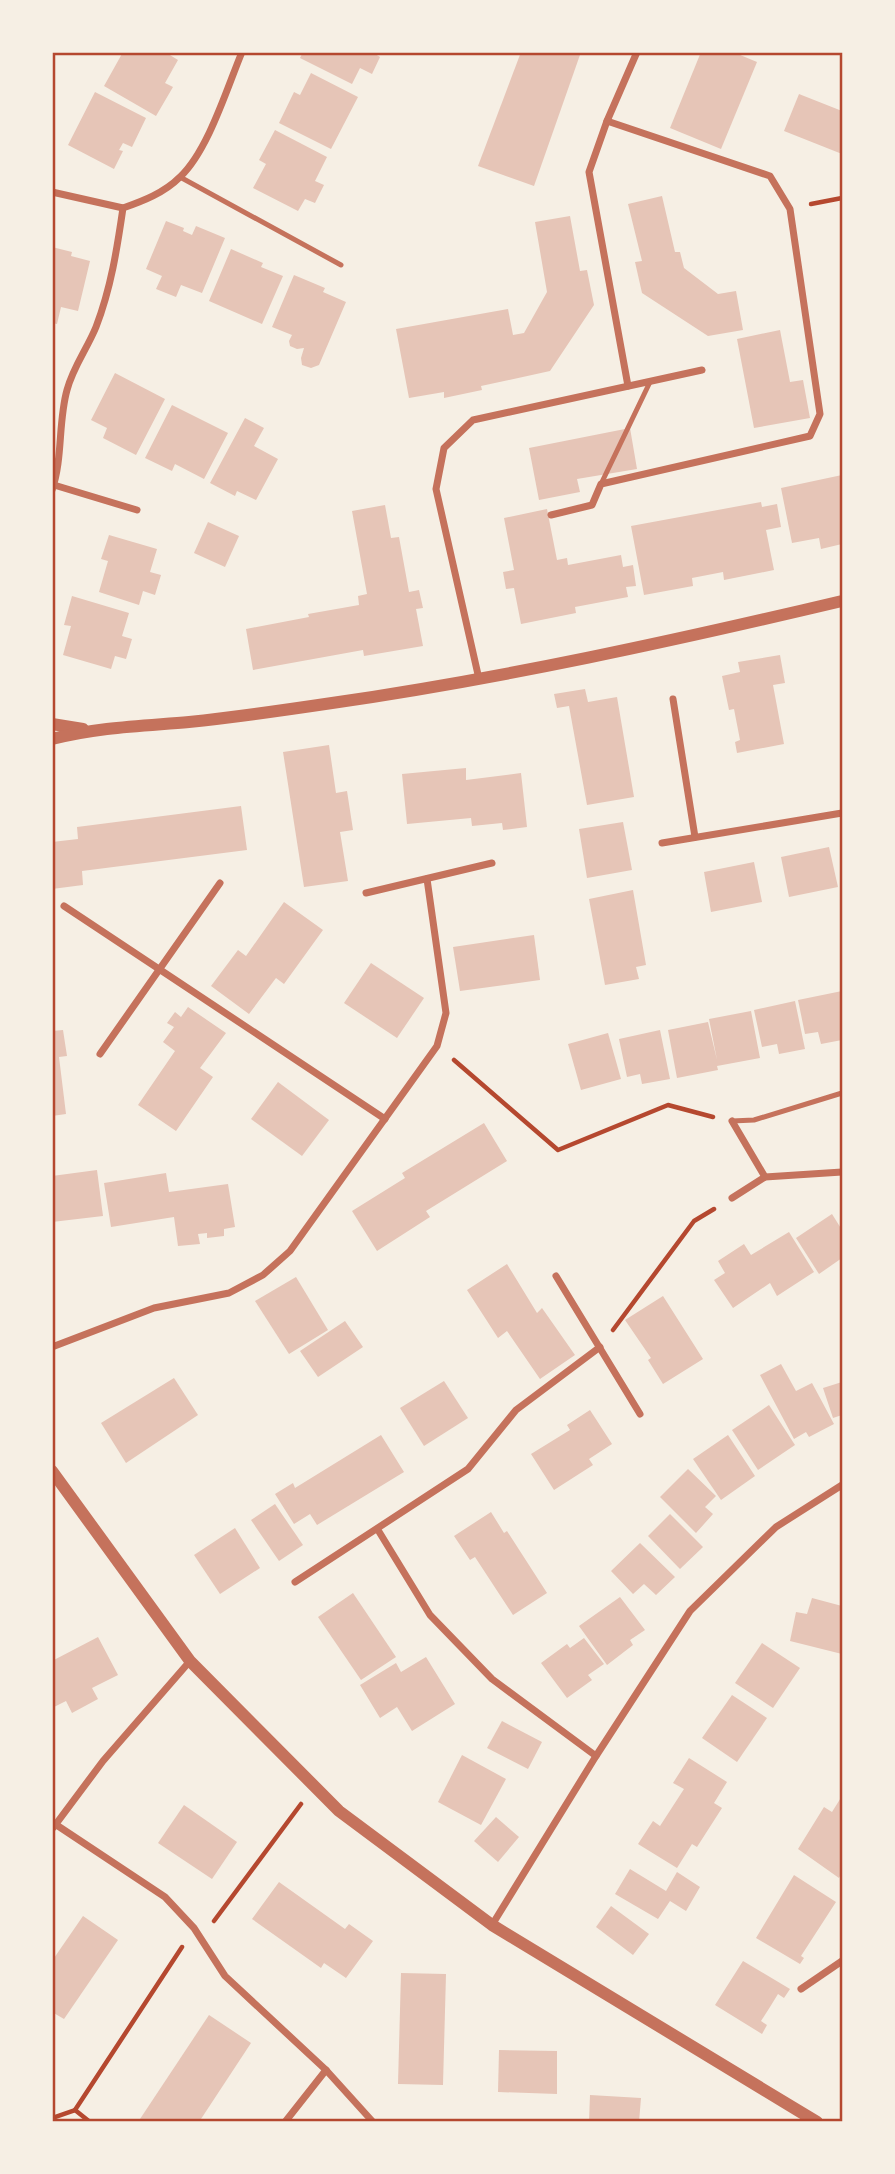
<svg xmlns="http://www.w3.org/2000/svg" width="895" height="2174" font-family="Mulish,sans-serif">
<rect width="100%" height="100%" fill="#f6efe4"/>
<g fill="#e6c5b7">
<polygon points="123,52 165,52 178,60 165,83 173,87 156,116 104,86"/>
<polygon points="303,52 372,52 380,57 372,74 360,68 352,84 300,58"/>
<polygon points="521,52 581,52 534,186 478,166"/>
<polygon points="701,52 733,52 757,62 721,149 670,128"/>
<polygon points="311,73 358,97 331,149 279,123 294,92 300,95"/>
<polygon points="95,92 146,118 132,147 123,143 119,150 123,151 114,169 68,145"/>
<polygon points="799,94 842,111 842,154 784,131"/>
<polygon points="275,130 327,157 315,181 324,185 315,203 305,199 298,211 253,188 266,164 259,160"/>
<polygon points="662,196 675,252 680,252 684,268 718,294 736,291 743,330 708,336 642,293 635,262 642,261 628,204"/>
<polygon points="570,216 580,271 587,270 594,305 550,371 481,386 482,390 444,398 444,392 409,398 396,329 508,309 513,335 524,333 547,292 535,222"/>
<polygon points="166,221 184,228 183,231 192,235 196,226 225,238 202,293 181,285 176,297 156,289 162,276 146,269"/>
<polygon points="52,247 72,252 71,256 90,261 78,311 61,307 57,324 52,323"/>
<polygon points="231,249 263,263 261,267 283,276 262,324 209,301"/>
<polygon points="294,275 325,288 323,292 346,302 319,365 311,368 302,365 301,358 304,348 297,349 290,346 289,341 292,335 272,327"/>
<polygon points="780,330 790,382 803,380 810,418 754,428 737,339"/>
<polygon points="115,373 165,399 136,455 103,438 107,428 91,420"/>
<polygon points="172,405 228,433 204,479 175,464 172,471 145,458"/>
<polygon points="245,418 264,428 254,446 278,459 256,500 237,491 235,496 210,483"/>
<polygon points="630,428 637,469 577,479 580,492 539,500 529,448"/>
<polygon points="842,475 842,544 821,549 819,538 792,543 781,488"/>
<polygon points="761,502 762,507 777,504 781,527 766,530 774,570 724,580 723,572 692,578 693,586 644,595 631,526"/>
<polygon points="385,505 391,538 399,537 409,592 419,590 423,608 416,609 423,646 364,656 363,650 253,670 246,629 309,617 308,614 359,605 358,596 367,594 352,511"/>
<polygon points="547,509 557,560 567,558 568,565 621,555 623,567 633,565 636,586 626,587 628,597 575,607 576,613 521,624 514,588 506,589 503,572 514,570 504,518"/>
<polygon points="208,522 239,536 225,567 194,553"/>
<polygon points="109,535 157,549 150,572 161,575 155,595 143,591 139,605 99,592 108,561 101,559"/>
<polygon points="72,596 129,613 122,636 132,639 126,659 115,656 111,669 63,655 71,626 64,625"/>
<polygon points="780,655 785,683 773,685 784,744 737,753 735,742 740,740 734,709 729,710 722,676 740,672 738,662"/>
<polygon points="585,689 588,702 617,697 634,797 587,805 569,706 557,708 554,694"/>
<polygon points="329,745 336,793 347,791 353,830 340,832 348,881 304,887 283,752"/>
<polygon points="466,768 466,780 521,773 527,827 503,830 502,823 472,826 471,818 407,824 402,774"/>
<polygon points="241,806 247,850 82,871 83,885 52,889 52,842 78,839 77,827"/>
<polygon points="623,822 632,870 587,878 579,829"/>
<polygon points="829,847 838,887 789,897 781,857"/>
<polygon points="754,862 762,902 711,912 704,872"/>
<polygon points="633,890 646,965 636,967 639,979 605,985 589,899"/>
<polygon points="284,902 323,930 284,984 276,978 249,1014 211,986 238,950 246,956"/>
<polygon points="534,935 540,980 460,991 453,947"/>
<polygon points="371,963 424,998 397,1038 344,1003"/>
<polygon points="842,991 842,1040 821,1044 818,1032 805,1034 798,1000"/>
<polygon points="795,1001 805,1049 779,1054 777,1044 762,1047 754,1010"/>
<polygon points="188,1007 226,1033 200,1068 213,1077 176,1131 138,1105 175,1051 163,1042 174,1027 167,1023 175,1012 181,1017"/>
<polygon points="751,1011 760,1058 717,1066 718,1070 677,1078 668,1030 708,1022 717,1060 709,1019"/>
<polygon points="63,1030 67,1056 59,1057 66,1114 52,1116 52,1031"/>
<polygon points="660,1030 670,1079 642,1084 640,1074 627,1077 619,1039"/>
<polygon points="608,1033 621,1079 581,1090 568,1044"/>
<polygon points="278,1082 329,1120 302,1156 251,1119"/>
<polygon points="484,1123 507,1161 426,1211 430,1217 377,1251 352,1211 405,1178 402,1173"/>
<polygon points="97,1170 103,1216 52,1222 52,1176"/>
<polygon points="166,1173 169,1192 228,1184 235,1227 224,1229 224,1236 207,1238 207,1233 198,1234 200,1244 178,1246 174,1217 111,1227 104,1183"/>
<polygon points="832,1214 842,1230 842,1258 819,1274 796,1238"/>
<polygon points="789,1232 814,1272 777,1296 770,1283 733,1308 714,1280 725,1273 718,1261 744,1244 751,1255"/>
<polygon points="507,1264 537,1313 542,1308 575,1355 540,1379 507,1331 498,1338 467,1290"/>
<polygon points="296,1277 328,1330 289,1354 255,1301"/>
<polygon points="663,1296 703,1359 663,1384 648,1360 651,1358 625,1320"/>
<polygon points="345,1321 363,1347 318,1377 300,1351"/>
<polygon points="781,1364 796,1391 812,1383 834,1424 809,1437 806,1432 794,1439 760,1375"/>
<polygon points="174,1378 198,1415 126,1463 101,1423"/>
<polygon points="444,1381 468,1418 424,1446 400,1408"/>
<polygon points="842,1382 842,1415 833,1418 823,1388"/>
<polygon points="769,1405 795,1445 758,1470 732,1430"/>
<polygon points="590,1410 612,1444 589,1459 593,1465 554,1490 531,1454 570,1430 567,1425"/>
<polygon points="381,1435 404,1472 317,1525 310,1514 294,1524 275,1494 293,1483 295,1488"/>
<polygon points="728,1435 755,1476 721,1500 693,1459"/>
<polygon points="688,1469 716,1496 705,1507 713,1514 696,1533 660,1497"/>
<polygon points="275,1504 303,1545 279,1561 251,1520"/>
<polygon points="491,1512 504,1533 507,1531 547,1593 513,1615 475,1557 470,1560 454,1536"/>
<polygon points="670,1514 703,1547 680,1569 648,1536"/>
<polygon points="235,1528 260,1568 220,1594 194,1555"/>
<polygon points="640,1543 675,1577 656,1595 644,1584 633,1594 611,1571"/>
<polygon points="353,1593 396,1657 361,1680 318,1617"/>
<polygon points="620,1597 645,1630 630,1640 633,1645 607,1665 579,1626"/>
<polygon points="812,1598 842,1606 842,1654 790,1641 796,1612 807,1614"/>
<polygon points="98,1637 118,1675 92,1688 98,1699 72,1713 66,1701 52,1708 52,1661"/>
<polygon points="584,1638 604,1664 588,1675 592,1680 567,1698 541,1663 567,1644 570,1648"/>
<polygon points="762,1643 800,1668 773,1708 735,1683"/>
<polygon points="426,1657 455,1704 412,1731 397,1707 380,1718 360,1685 396,1663 401,1672"/>
<polygon points="732,1695 767,1718 737,1762 702,1738"/>
<polygon points="502,1721 542,1742 528,1769 487,1748"/>
<polygon points="462,1755 506,1779 481,1825 438,1802"/>
<polygon points="689,1758 727,1782 714,1803 722,1808 697,1847 692,1844 677,1868 638,1844 653,1821 660,1826 684,1789 673,1783"/>
<polygon points="842,1796 842,1872 839,1878 798,1849 824,1807 832,1812"/>
<polygon points="184,1805 237,1842 212,1879 158,1843"/>
<polygon points="496,1817 519,1837 498,1862 474,1841"/>
<polygon points="630,1869 666,1891 677,1872 700,1887 686,1911 670,1901 658,1919 615,1894"/>
<polygon points="794,1875 836,1902 801,1956 804,1958 800,1964 756,1938"/>
<polygon points="279,1882 345,1929 349,1924 373,1941 346,1978 324,1963 321,1968 252,1919"/>
<polygon points="611,1906 649,1934 633,1955 596,1927"/>
<polygon points="83,1916 118,1940 64,2019 52,2012 52,1961"/>
<polygon points="743,1961 790,1989 784,1998 778,1994 770,2007 761,2021 767,2025 762,2034 715,2005"/>
<polygon points="401,1973 446,1974 443,2085 398,2084"/>
<polygon points="209,2015 251,2043 199,2122 138,2122"/>
<polygon points="499,2050 557,2051 557,2094 498,2092"/>
<polygon points="590,2095 641,2098 639,2122 589,2122"/>
</g>
<g fill="none" stroke-linecap="round" stroke-linejoin="round">
<g stroke="#b5482f" stroke-width="4.5">
<polyline points="811,204 842,198"/>
<polyline points="454,1060 558,1150 668,1105 713,1117"/>
<polyline points="613,1330 694,1221 714,1209"/>
<polyline points="214,1921 301,1804"/>
<polyline points="75,2110 90,2122"/>
<polyline points="52,2118 75,2110 182,1947"/>
</g>
<g stroke="#c5725c" stroke-width="5">
<polyline points="180,177 341,265"/>
<polyline points="601,484 650,382"/>
<polyline points="732,1121 754,1120 842,1093"/>
</g>
<g stroke="#c5725c" stroke-width="7">
<polyline points="52,192 123,208"/>
<polyline points="628,386 589,172 607,121 637,52"/>
<polyline points="54,485 137,510"/>
<path d="M52,490C63,458 58,422 67,390C73,367 87,349 96,327C111,288 117,249 123,208C143,201 164,193 180,177C208,151 227,88 242,52"/>
<polyline points="551,515 592,505 601,484 810,436 820,414 790,209 770,176 607,121"/>
<polyline points="479,679 436,489 444,448 473,420 702,370"/>
<polyline points="673,699 695,837"/>
<polyline points="662,843 842,813"/>
<polyline points="366,893 492,863"/>
<polyline points="64,906 385,1119"/>
<polyline points="100,1054 220,883"/>
<polyline points="732,1121 765,1177"/>
<polyline points="732,1198 765,1177 842,1172"/>
<polyline points="556,1276 640,1414"/>
<polyline points="52,1347 154,1308 229,1293 263,1275 290,1251 437,1046 446,1013 427,879"/>
<polyline points="378,1530 430,1615 492,1679 596,1756"/>
<polyline points="295,1582 468,1469 516,1410 600,1347"/>
<polyline points="55,1824 165,1897 194,1928 225,1976 326,2070 373,2122"/>
<polyline points="53,1828 103,1761 190,1661"/>
<polyline points="492,1925 596,1756 690,1611 776,1527 842,1485"/>
<polyline points="801,1989 842,1961"/>
<polyline points="285,2122 326,2070"/>
</g>
<g stroke="#c5725c" stroke-width="12">
<polyline points="52,724 83,729"/>
<path d="M52,739C99,727 142,726 189,722C237,717 285,710 332,703C504,678 673,641 842,601"/>
<polyline points="52,1471 190,1661 339,1811 492,1925 817,2122"/>
</g>
</g>
<rect width="895" height="2174" fill="none" stroke="#f6efe4" stroke-width="108"/>
<rect x="54" y="54" width="787" height="2066" fill="none" stroke="#b5482f" stroke-width="2.5"/>
</svg>
